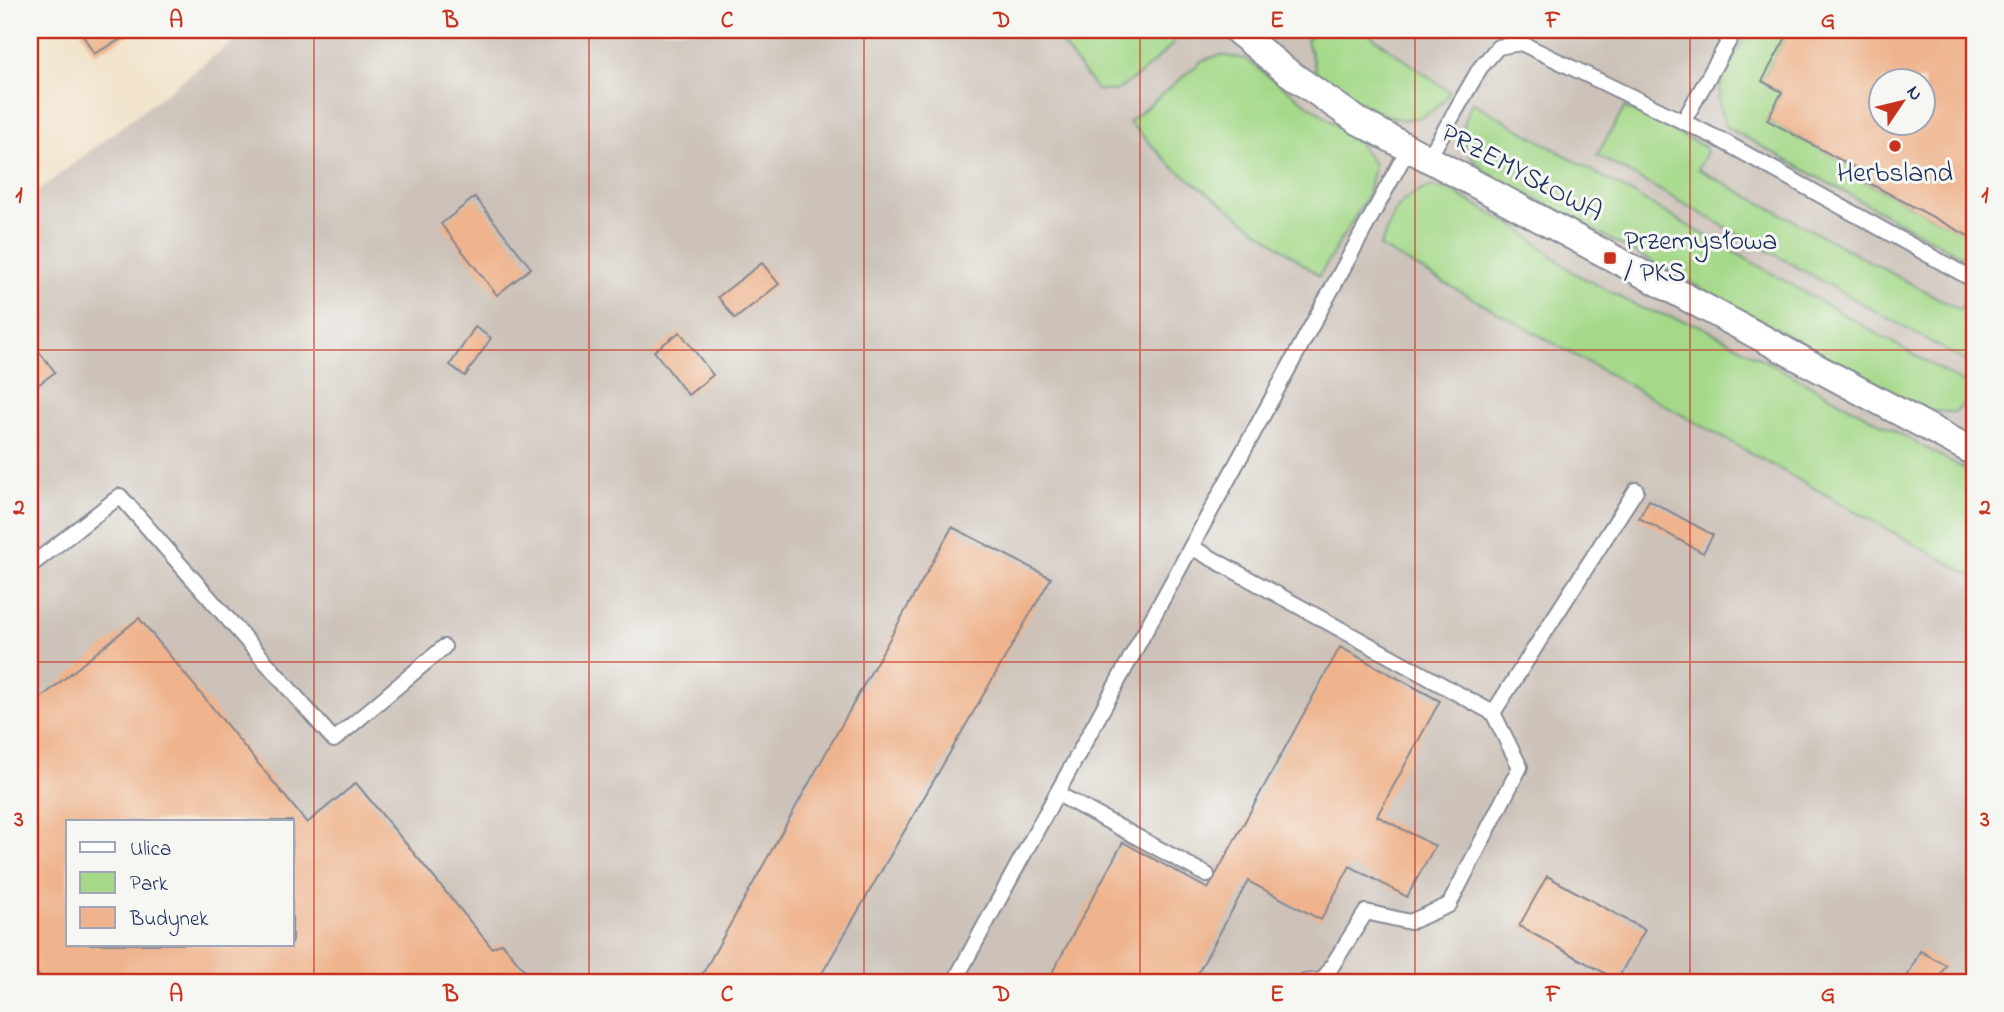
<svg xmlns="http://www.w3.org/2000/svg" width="2004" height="1012" font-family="'Indie Flower',sans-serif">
<rect width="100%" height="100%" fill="#f6f6f2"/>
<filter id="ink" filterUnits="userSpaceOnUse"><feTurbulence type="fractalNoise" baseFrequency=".0143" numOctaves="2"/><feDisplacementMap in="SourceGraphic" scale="14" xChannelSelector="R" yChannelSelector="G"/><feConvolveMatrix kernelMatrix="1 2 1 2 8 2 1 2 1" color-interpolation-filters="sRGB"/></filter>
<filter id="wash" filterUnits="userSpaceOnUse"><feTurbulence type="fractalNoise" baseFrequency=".00686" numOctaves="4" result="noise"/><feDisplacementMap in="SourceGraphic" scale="28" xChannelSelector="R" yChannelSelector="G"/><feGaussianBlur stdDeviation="1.57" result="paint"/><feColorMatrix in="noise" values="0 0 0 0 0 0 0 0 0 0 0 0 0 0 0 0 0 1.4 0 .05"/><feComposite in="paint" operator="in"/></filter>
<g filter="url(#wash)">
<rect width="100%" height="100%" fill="#f2e3ca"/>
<path fill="#ccc2b9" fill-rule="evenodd" d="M248,30H1974V982H30V197ZM1882,80H1924V122H1882ZM68,821H292V944H68Z"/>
<g fill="#a5d989" stroke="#608474" stroke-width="2">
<polygon points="1051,30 1176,30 1173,44 1143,72 1116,91 1097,90"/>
<path d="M1314,30H1363L1450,92C1409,151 1360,100 1316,72L1307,40Z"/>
<path d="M1750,30H1790L1762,81L1782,92L1767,120L1859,170L1856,177L1974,238V263L1728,128C1705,90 1731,64 1750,30Z"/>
<polygon points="1220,55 1245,59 1358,141 1374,165 1368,195 1319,276 1172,166 1129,122 1203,60"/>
<path d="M1472,102L1974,389V396L1955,412L1928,411L1486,172C1459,145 1458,137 1472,102Z"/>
<polygon points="1625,107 1705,147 1707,152 1698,169 1960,310 1970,292 1974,292 1974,366 1597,155"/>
<path d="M1431,187L1449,190L1518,228L1574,273L1641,308L1701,326L1974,474V577L1380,247C1393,215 1395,198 1431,187Z"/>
</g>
<g id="blocks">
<g fill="#efb48d" fill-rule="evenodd">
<polygon points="80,30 138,30 94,54"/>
<path d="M1790,30H1974V239L1856,176L1859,170L1767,120L1782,92L1762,81ZM1882,80H1924V122H1882Z"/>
<polygon points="475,197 531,268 497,295 441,224"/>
<polygon points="762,263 779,284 735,319 718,297"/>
<polygon points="475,327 491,338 465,376 450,365"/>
<polygon points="680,332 713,375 688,395 654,351"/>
<polygon points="30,340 55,372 30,391"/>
<polygon points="1649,500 1713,535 1703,553 1639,518"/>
<polygon points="952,527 1051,578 817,982 698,982"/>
<path d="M139,618L307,823L356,783L492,948L502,943L534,982H44L30,965V702L32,705ZM68,821H292V944H68Z"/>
<polygon points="1340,647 1440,701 1377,816 1435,846 1407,897 1350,866 1321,920 1248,881 1193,982 1047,982 1123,842 1208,889"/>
<polygon points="1547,876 1645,930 1617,980 1519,926"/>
<polygon points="1920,951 1946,965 1937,982 1917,982 1907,977"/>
</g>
</g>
</g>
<g filter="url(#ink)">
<use href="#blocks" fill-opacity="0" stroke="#868994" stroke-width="2"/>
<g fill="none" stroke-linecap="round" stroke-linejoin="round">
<g stroke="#868994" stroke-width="18">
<g id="lane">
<polyline points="1683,122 1735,30"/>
<polyline points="1428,159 1480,68 1498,47 1521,43 1719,139 1974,280"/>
<polyline points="1191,547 1493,713 1636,490"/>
<polyline points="30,566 120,496 334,740 444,647"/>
<polyline points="1058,794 1207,875"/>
<polyline points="954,982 1408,149"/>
<polyline points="1305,982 1323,980 1366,912 1410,922 1449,905 1520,767 1493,713"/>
</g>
</g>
<g stroke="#868994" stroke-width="30">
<polyline id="street" points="1236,30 1285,70 1358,121 1974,452"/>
</g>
<use href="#lane" stroke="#fff" stroke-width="14"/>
<use href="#street" stroke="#fff" stroke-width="26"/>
</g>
</g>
<path fill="none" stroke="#c8321e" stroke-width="2" stroke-opacity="0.55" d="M314,30V982M589,30V982M864,30V982M1140,30V982M1415,30V982M1690,30V982M30,350H1974M30,662H1974"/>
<g fill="#c8321e" stroke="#f6f6f2" stroke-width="2.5">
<circle cx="1895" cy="146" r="7"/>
<rect x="1603" y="251" width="14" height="14" rx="3.5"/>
</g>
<g text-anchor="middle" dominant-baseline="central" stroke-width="6" stroke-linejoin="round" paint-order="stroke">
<g font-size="28" fill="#1b2f5e" stroke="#f6f6f2">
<text transform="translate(1521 174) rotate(28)">PRZEMYSŁOWA</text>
</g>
<g font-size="28" fill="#1b2f5e" stroke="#f6f6f2">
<text x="1895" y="174">Herbsland</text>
<text x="1624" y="242" text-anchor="start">Przemysłowa<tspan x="1624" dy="32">/ PKS</tspan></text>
</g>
</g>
<rect width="2004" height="1012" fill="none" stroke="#f6f6f2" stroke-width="77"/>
<rect x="66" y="820" width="228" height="126" fill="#f6f6f2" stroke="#9ea6b7" stroke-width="2"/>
<rect x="80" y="842" width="35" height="10" fill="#ffffff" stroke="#9ea6b7" stroke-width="2"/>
<text x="130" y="855" font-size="21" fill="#1b2f5e">Ulica</text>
<rect x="80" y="872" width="35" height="21" fill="#a5d989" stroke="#9ea6b7" stroke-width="2"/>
<text x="130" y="890" font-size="21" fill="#1b2f5e">Park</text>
<rect x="80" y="907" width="35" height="21" fill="#efb48d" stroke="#9ea6b7" stroke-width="2"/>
<text x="130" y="925" font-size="21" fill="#1b2f5e">Budynek</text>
<g transform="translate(1902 102) rotate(55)"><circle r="33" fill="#f6f6f2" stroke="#9ea6b7" stroke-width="2"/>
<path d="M0-5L12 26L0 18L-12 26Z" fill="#c8321e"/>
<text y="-10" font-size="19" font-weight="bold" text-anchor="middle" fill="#1b2f5e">N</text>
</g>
<rect x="38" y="38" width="1928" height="936" fill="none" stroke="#c8321e" stroke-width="2.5"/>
<g font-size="23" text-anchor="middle" font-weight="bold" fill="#c8321e">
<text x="176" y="27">A</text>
<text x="451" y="27">B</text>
<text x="727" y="27">C</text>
<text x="1002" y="27">D</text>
<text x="1277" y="27">E</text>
<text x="1553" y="27">F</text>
<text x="1828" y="27">G</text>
<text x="19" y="202">1</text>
<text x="1985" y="202">1</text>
<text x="19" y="514">2</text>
<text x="1985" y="514">2</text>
<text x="19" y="826">3</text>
<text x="1985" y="826">3</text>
<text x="176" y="1001">A</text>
<text x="451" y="1001">B</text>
<text x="727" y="1001">C</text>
<text x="1002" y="1001">D</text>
<text x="1277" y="1001">E</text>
<text x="1553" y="1001">F</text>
<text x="1828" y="1001">G</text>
</g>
</svg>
